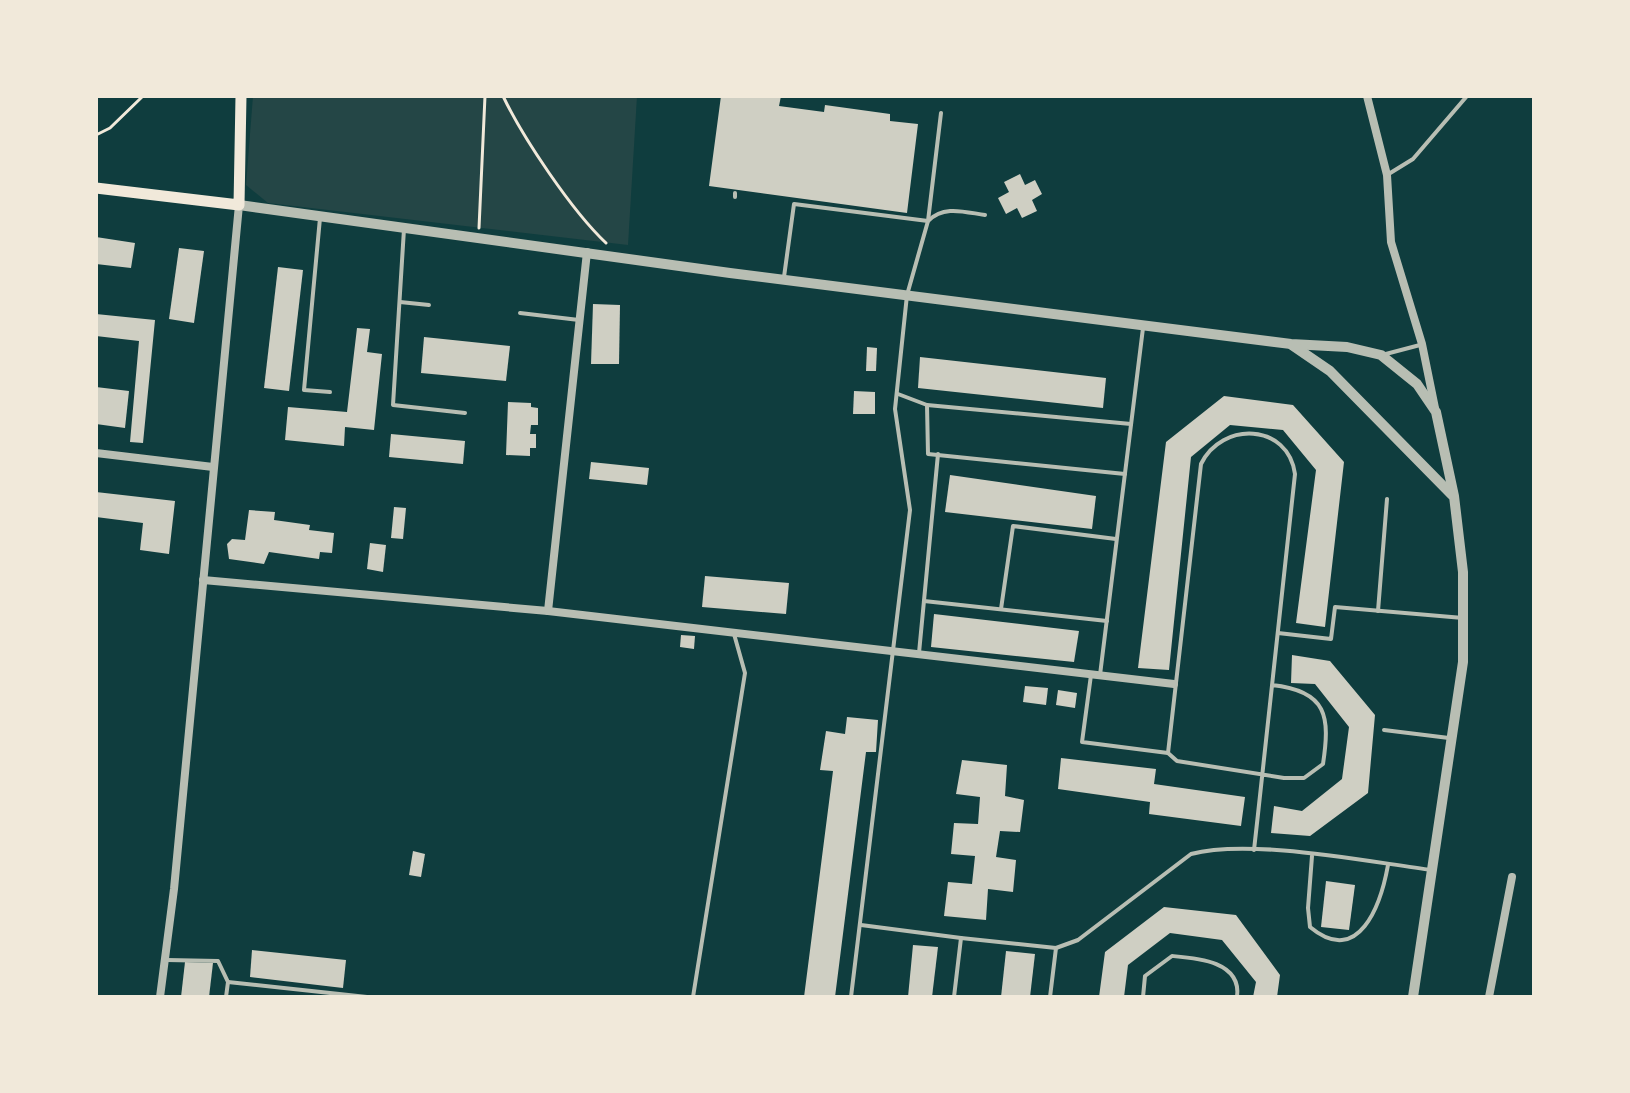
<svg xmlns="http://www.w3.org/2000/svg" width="1630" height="1093" font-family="Merriweather,serif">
<rect width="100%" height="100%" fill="#0f3d3e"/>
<polygon fill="#244646" points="253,96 637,96 628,245 268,203 246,185"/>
<g fill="#cfcfc3">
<polygon points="721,96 781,96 779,106 824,112 825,105 890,114 890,121 918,124 907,213 709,186"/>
<polygon points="1020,174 1025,185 1035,180 1042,194 1032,200 1037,211 1022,218 1017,208 1006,214 998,198 1009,192 1004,182"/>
<polygon points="96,237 135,243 131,268 96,264"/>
<polygon points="179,248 204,251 194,323 169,319"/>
<polygon points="278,267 303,270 289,391 264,388"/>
<polygon points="593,304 620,305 619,364 591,364"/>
<polygon points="96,314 155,320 143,443 130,442 139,341 96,336"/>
<polygon points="357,328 370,329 367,352 382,354 374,430 345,427 344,446 285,440 288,407 347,412"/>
<polygon points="424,337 510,346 506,381 421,373"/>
<polygon points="867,347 877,348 876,371 866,371"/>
<polygon points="920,357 1106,378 1103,408 918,388"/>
<polygon points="96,387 129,391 125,428 96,424"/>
<polygon points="854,391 875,392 875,414 853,414"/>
<polygon points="1224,396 1293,405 1344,462 1325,627 1296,623 1316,470 1283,430 1230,425 1191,457 1169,670 1138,668 1166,442"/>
<polygon points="508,402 531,403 531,407 538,408 538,425 531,425 530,434 536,434 536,448 530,448 530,456 506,455"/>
<polygon points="391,434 465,441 463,464 389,457"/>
<polygon points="591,462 649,468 647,485 589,479"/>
<polygon points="950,475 1096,496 1092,529 945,512"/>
<polygon points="96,492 175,501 169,554 140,550 143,523 96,517"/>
<polygon points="394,507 406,508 403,539 391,538"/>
<polygon points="249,510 275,512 274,520 310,525 309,530 334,533 332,553 320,552 319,559 269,552 264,564 229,559 227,544 232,539 245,540"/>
<polygon points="370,543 386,545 383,572 367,569"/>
<polygon points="705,576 789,583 786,614 702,607"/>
<polygon points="934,614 1079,631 1074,662 931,647"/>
<polygon points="681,635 695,636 694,649 680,647"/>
<polygon points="1292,655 1330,661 1375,715 1368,793 1310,836 1271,833 1274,806 1302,811 1342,779 1349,727 1315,684 1291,683"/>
<polygon points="1025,686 1048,688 1046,705 1023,702"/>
<polygon points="1058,690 1077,693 1075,708 1056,705"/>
<polygon points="847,717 878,720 876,752 866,752 835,997 804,997 833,771 820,770 826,731 845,734"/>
<polygon points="1061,758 1156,769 1154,784 1245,797 1241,826 1149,814 1150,802 1058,789"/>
<polygon points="962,760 1007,765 1005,796 1024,800 1020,832 1000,831 996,857 1016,860 1013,892 988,889 986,920 944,916 948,882 972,884 975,856 951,854 954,823 978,824 980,797 956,794"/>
<polygon points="413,851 425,854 421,877 409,875"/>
<polygon points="1326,881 1355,885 1349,930 1321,927"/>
<polygon points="1164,907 1236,915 1280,975 1277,997 1253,997 1256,982 1222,940 1170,933 1128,965 1124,997 1099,997 1105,952"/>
<polygon points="913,945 938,947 932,997 908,997"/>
<polygon points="252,950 346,960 343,988 250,977"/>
<polygon points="1006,951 1035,954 1030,997 1001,997"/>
<polygon points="185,962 213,963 209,997 181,997"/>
</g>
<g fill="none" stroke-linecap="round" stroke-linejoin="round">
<g stroke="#f1e9da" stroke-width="3">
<path d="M503,96C523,138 572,211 606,243"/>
<polyline points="96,135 110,128 143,96"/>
<polyline points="479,228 485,96"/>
</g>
<g stroke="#b8beb3" stroke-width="4">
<polyline points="1387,175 1413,159 1467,96"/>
<polyline points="735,197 735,193"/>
<polyline points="320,218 304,390 330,392"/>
<polyline points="404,229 393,405 465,413"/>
<polyline points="784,277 794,204 928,221 941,113"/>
<polyline points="400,302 429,305"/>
<polyline points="520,313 579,320"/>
<polyline points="1382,355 1420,345"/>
<polyline points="898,394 927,405"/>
<polyline points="1125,474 928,454 927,405 1131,424"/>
<polyline points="924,601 1107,621"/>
<polyline points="1001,609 1013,526 1116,539"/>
<polyline points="1378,611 1387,499"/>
<polyline points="1278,633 1331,639 1335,607 1463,618"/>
<polyline points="919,653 938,454"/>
<polyline points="1091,675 1082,742 1168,753"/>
<polyline points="1100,675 1143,328"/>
<polyline points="1384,730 1449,738"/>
<path d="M1254,850C1268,725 1281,600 1295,474C1288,423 1222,421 1201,464L1168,753L1177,761L1284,778H1304L1323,764C1330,717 1328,691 1272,685"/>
<path d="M1312,856L1308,908L1310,927C1359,968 1381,904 1388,865"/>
<polyline points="861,925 961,938 954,997"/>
<polyline points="961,938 1056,948"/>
<polyline points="167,960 218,961 228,982"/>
<polyline points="226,997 228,982 367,997"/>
<polyline points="693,997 745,673 734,634"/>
<path d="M851,997L910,510L895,409L907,295L928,221C944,205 964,212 985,215"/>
<path d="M1050,997L1056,948L1078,940L1191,854C1250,838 1369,862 1432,870"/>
<path d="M1143,997L1145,976L1172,956C1196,958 1242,961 1237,997"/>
</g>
<g stroke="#b8beb3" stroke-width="8">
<polyline points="1367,96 1387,175 1391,242 1422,344 1435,408"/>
<polyline points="96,453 213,467"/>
<polyline points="203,580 548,611 1174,684"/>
<polyline points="548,611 587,252"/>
<polyline points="160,997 174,889 239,205"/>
<polyline points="1489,997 1512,877"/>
</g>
<g stroke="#b8beb3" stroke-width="10">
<polyline points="239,205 730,273 1291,344 1347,347 1381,355 1417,384 1436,412 1454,496 1463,572 1463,662 1413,997"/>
<polyline points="1292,345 1330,371 1452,495"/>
</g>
<polyline stroke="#f1e9da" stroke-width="11" points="96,188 239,205 241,96"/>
</g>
<rect width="1630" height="1093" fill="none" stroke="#f1e9da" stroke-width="196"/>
</svg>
